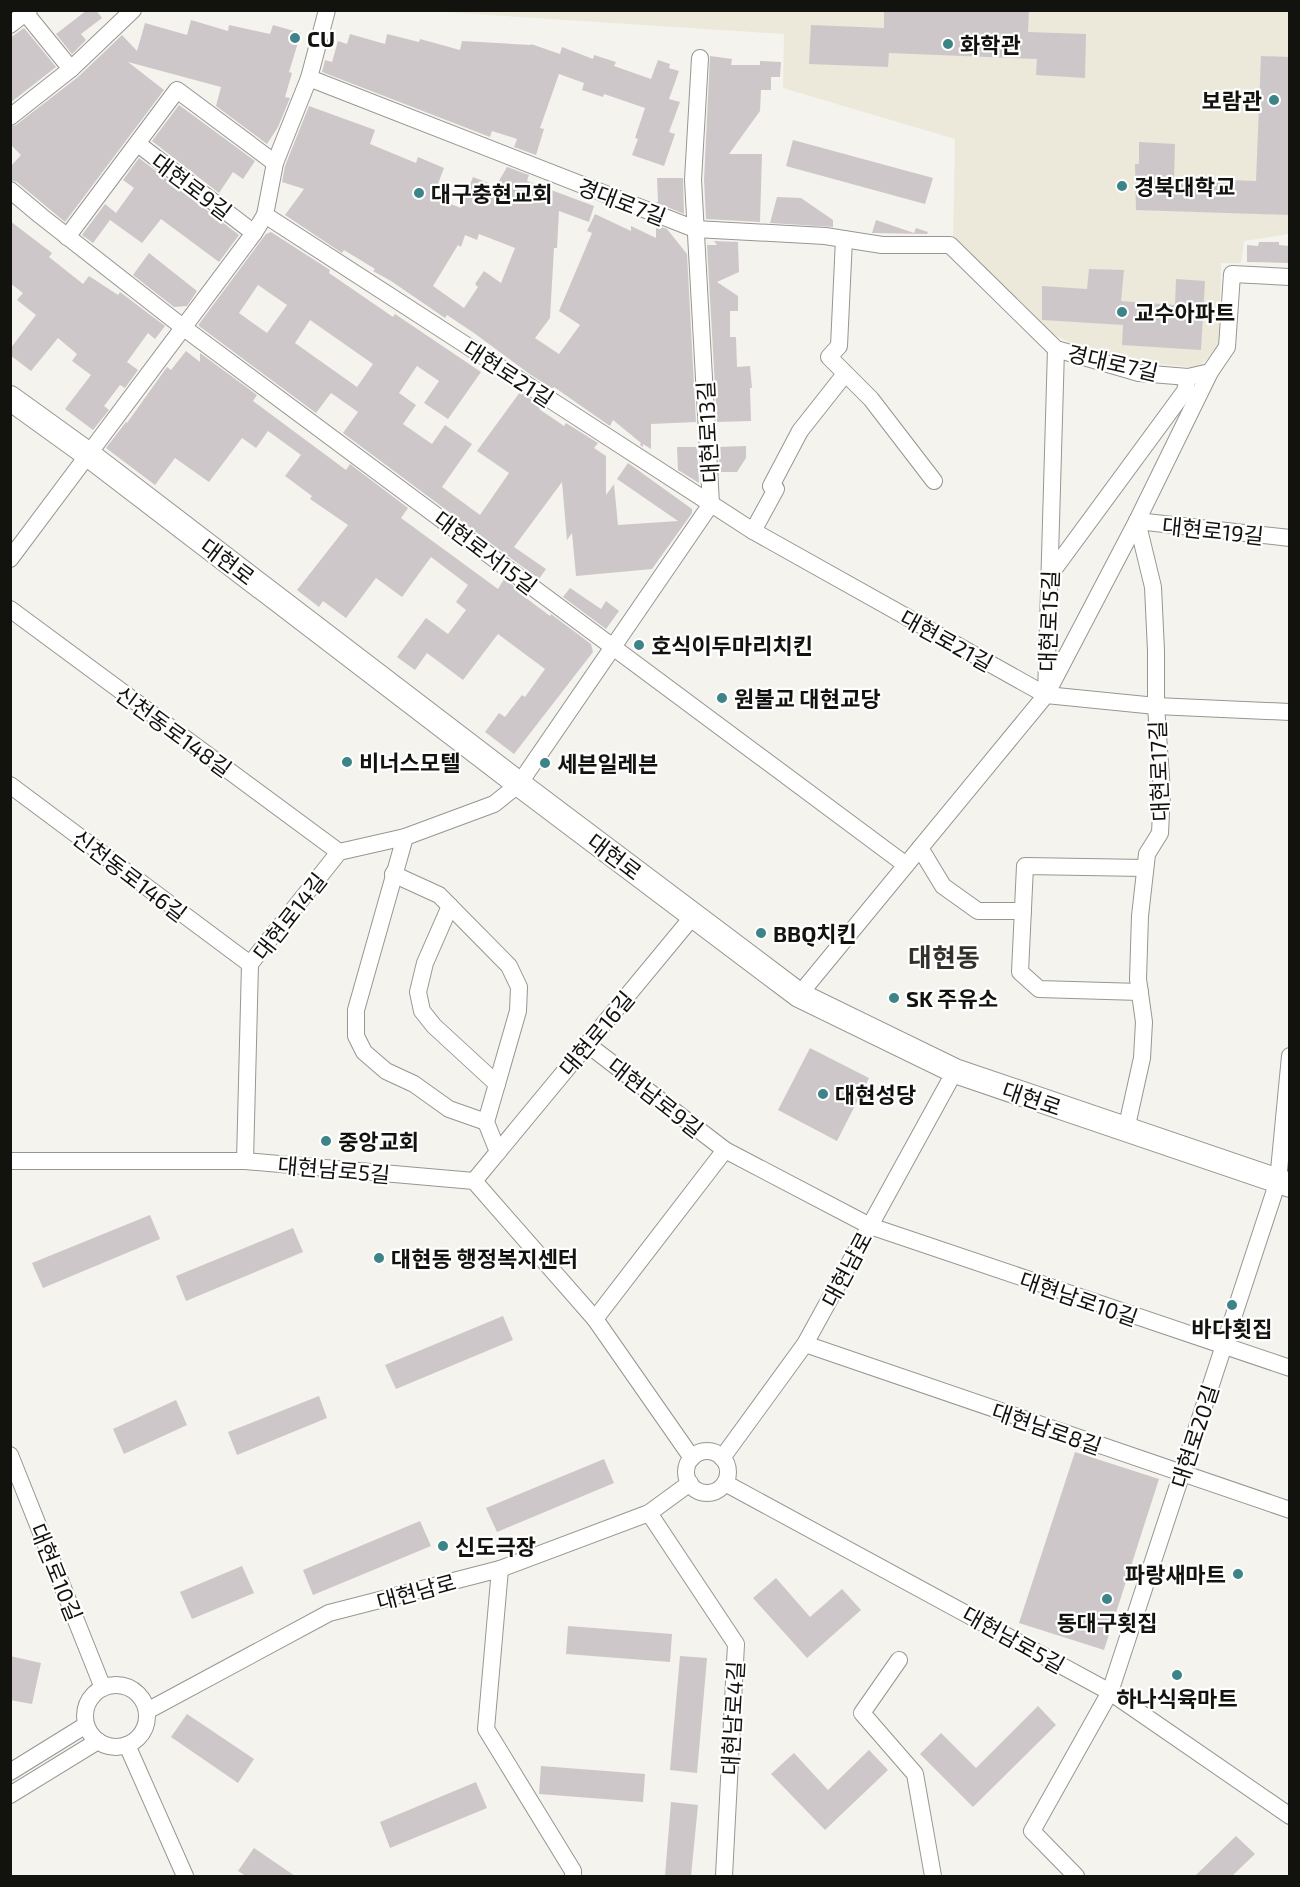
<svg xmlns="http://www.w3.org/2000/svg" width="1300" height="1887" font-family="'Exo 2','Noto Sans KR',sans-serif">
<rect width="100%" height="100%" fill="#f5f3ed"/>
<polygon fill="#ece8da" points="427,11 1289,11 1289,234 1244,241 1241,263 1221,263 1219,347 1198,368 1151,363 1101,353 1070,343 1042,328 953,244 955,139 783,88 784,34"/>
<g fill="#cec7c9" fill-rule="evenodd">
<polygon points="87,10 96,10 102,18 81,34 86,40 72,54 56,34"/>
<polygon points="884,10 1029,10 1028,32 1086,34 1085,78 1036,75 1037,59 889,53 888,67 809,64 811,25 884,28"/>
<polygon points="191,20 228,31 229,25 270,34 273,25 301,33 289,72 292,73 285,97 290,98 278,127 267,144 216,106 221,87 128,62 164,90 65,222 17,182 10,180 10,167 21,155 10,144 10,127 16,125 78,77 122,35 137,51 145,23 187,35"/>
<polygon points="24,28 56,67 10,103 10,38"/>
<polygon points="350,34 385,44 387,34 419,42 420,39 460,50 462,41 531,45 531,44 560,54 562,47 593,59 594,55 616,62 614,66 651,79 658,60 670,64 669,68 679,71 669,99 680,102 669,132 675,134 664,166 632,155 638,139 635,138 645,108 604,94 603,97 582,90 584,83 559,74 540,128 544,129 536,155 514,147 517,139 492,131 490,137 322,72 325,60 332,62 338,41 347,44"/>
<polygon points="710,56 732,59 731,65 760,65 760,61 781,62 780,77 771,77 771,90 761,90 760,111 729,154 762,154 760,222 706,219 704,180"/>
<polygon points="1261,56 1290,57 1290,215 1136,210 1135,164 1139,164 1139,142 1175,144 1174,178 1256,181"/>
<polygon points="179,105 255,161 243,179 233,172 219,193 152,141"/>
<path d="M309,106L375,130L370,144L416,163L418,157L444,168L433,197L461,208L473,177L496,186L507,167L529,175L527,181L594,206L589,222L559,211L557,248H554L550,318L535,338L559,354L580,325L559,311L592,233L587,231L595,214L631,231V226L656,238V225L667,229L687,254L696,422L651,424V449L643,444V447L640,445L641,443L613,420L610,426L554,387L553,389L531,375L474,333L447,315L445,318L391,281L373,271L375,269L344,250L342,253L285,215L304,189L282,182L285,166ZM479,234L515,248L501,283L484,271L475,284L478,287L464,308L433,286L458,245L461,247L465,235L477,240Z"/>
<polygon points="793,140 933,178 925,204 786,166"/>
<polygon points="139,158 239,235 219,262 161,219 142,243 110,220 93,243 82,235 105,204 116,213 134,188 123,180"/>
<polygon points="657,178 683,178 684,214 655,202 658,202"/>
<polygon points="777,197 801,198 833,220 833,227 770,223"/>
<polygon points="876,220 914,233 916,228 928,232 927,234 872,233"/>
<polygon points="10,221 52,253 49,257 83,284 89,276 118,295 120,292 165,326 155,339 148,333 127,362 138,370 125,388 120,385 104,406 109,410 93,430 65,409 91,375 72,361 77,354 58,338 31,371 10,355 10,349 36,315 17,300 23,293 10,283"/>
<path d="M271,232L330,270L329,273L393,317L395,314L481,372L448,419L424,403L439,381L417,366L399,393L416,405L403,424L432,444L445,425L472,444L442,487L480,515L509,473L477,451L520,392L541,406L539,409L564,426L566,423L598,443L594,448L606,456V495L614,484L618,525L678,521L617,479L628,463L692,509V513L652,569L576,576L572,533L567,540L562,482L514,547L546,569L539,579L343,433L358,412L331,393L316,413L199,326V324L266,234ZM258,285L287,305L267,333L239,313ZM310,320L373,364L357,387L295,343Z"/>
<polygon points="714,241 738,242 739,272 717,282 738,296 738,311 730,311 730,337 736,337 737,367 750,366 752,388 750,388 751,421 717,422 707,245 717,245"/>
<polygon points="1259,242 1279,242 1279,245 1289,246 1288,263 1247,262 1247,245 1258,246"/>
<polygon points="149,253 197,291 187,306 174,307 133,275"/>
<polygon points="1089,269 1124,270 1121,301 1175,305 1176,279 1205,281 1201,350 1122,345 1123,325 1042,320 1042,286 1087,289"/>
<polygon points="186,351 200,362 200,353 257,395 253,401 346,470 350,464 408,508 401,518 498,589 504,579 527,596 526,598 550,616 551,614 591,644 593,652 514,754 485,732 499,713 505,717 522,695 525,697 545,669 498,634 463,680 427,653 415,670 397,657 426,618 448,634 466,610 456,602 468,585 431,557 402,597 376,578 346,618 323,601 319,607 297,590 348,525 310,499 312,496 285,476 301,455 268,431 256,448 242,438 209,482 175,458 155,485 106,448 126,422 127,423 167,367 171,370"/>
<polygon points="746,446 746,458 737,472 720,472 718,447"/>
<polygon points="677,447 697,447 699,483 678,470"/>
<polygon points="570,588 601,609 606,601 619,611 606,629 563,597"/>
<polygon points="810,1048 869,1078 837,1141 778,1110"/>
<polygon points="150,1215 160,1239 43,1288 32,1263"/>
<polygon points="293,1228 303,1252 186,1301 176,1276"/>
<polygon points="503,1316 513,1340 396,1389 385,1365"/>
<polygon points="319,1396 327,1418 237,1455 228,1432"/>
<polygon points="176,1400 187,1425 124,1454 113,1429"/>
<polygon points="1075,1452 1159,1479 1104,1650 1019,1623"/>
<polygon points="604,1459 614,1483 497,1532 486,1508"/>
<polygon points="420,1521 431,1546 313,1595 303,1570"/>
<polygon points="242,1566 254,1593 192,1619 180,1592"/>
<polygon points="776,1578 810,1617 842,1589 861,1610 807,1658 753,1598"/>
<polygon points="568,1626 672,1634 670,1662 566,1654"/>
<polygon points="10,1656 41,1663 32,1704 10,1700"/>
<polygon points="680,1656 707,1658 697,1773 670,1770"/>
<polygon points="1038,1706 1056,1725 973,1807 920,1754 941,1733 976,1768"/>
<polygon points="187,1714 254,1759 238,1783 171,1737"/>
<polygon points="869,1750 888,1770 825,1830 771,1774 794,1753 828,1790"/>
<polygon points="541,1766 645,1774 643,1802 539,1794"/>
<polygon points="476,1782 487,1808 390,1848 380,1822"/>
<polygon points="671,1802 698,1805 691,1876 665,1876"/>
<polygon points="1236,1836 1255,1854 1232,1876 1195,1876"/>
<polygon points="254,1848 295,1876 246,1876 238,1871"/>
</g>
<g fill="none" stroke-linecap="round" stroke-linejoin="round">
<g stroke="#979690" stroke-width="18">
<g id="street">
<polyline points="23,10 71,69"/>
<polyline points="10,25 29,10"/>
<polyline points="309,78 695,229 825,236 882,245 950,245 1056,349 1139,373 1188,377 1210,372"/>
<polyline points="10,117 71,69 133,10"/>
<polyline points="138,144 254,233"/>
<polyline points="10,190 41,216 184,328 906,865"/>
<polyline points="265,215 753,531 1046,695 1156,706 1290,712"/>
<polyline points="67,237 177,90 275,163"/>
<polyline points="844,239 839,346 829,357 871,399 934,481"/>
<polyline points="1137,521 1290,538"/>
<polyline points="753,531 776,489 771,486 800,431 845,374"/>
<polyline points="10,559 254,233 265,215 275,163 309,78 327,10"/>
<polyline points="1049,576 1185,391 1188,377"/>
<polyline points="10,609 339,852"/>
<polyline points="1048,691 1137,521 1210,372 1227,347 1232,274 1290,277"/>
<polyline points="10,785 250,964"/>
<polyline points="405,837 356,1010 356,1036 364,1052 386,1071 414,1084 449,1109 486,1122"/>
<polyline points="920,848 943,886 978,911 1023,911"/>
<polyline points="393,874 439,895 509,966 519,987 518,1011 486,1122 498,1152"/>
<polyline points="450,906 425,963 418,992 422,1011 434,1026 497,1084"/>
<polyline points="1140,992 1039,989 1020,972 1025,866 1145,868"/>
<polyline points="799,995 1046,695 1056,349"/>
<polyline points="587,1044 725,1150 870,1226 1290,1368"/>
<polyline points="1126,1130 1142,1058 1144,1022 1138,979 1140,916 1147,854 1160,833 1162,792 1156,706 1156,651 1153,587 1137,521"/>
<polyline points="10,1161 245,1161 474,1181 595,1319 692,1458"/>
<polyline points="245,1161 250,964 339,852 405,837 494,804 519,784 711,504 693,180 700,58"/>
<polyline points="474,1181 694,915"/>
<polyline points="595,1319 725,1150"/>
<polyline points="805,1344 1290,1510"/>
<circle cx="707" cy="1472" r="21"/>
<polyline points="10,1455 103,1688"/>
<polyline points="722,1458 805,1344 955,1071"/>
<polyline points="725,1483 1110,1692 1290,1816"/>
<polyline points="649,1513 736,1644 724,1876"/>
<polyline points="500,1569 486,1729 573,1871 573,1876"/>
<polyline points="899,1660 862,1713 915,1774 933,1876"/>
<circle cx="116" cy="1716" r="31"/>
<polyline points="147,1711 329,1613 500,1569 649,1513 690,1483"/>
<polyline points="127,1745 185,1876"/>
<polyline points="10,1772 86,1725"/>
<polyline points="10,1795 98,1741"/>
<polyline points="1076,1876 1032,1831 1110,1692 1278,1181 1290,1056"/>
</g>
</g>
<g stroke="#979690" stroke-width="26">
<polyline id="secondary" points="10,398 89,455 519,784 799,995 955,1071 1290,1185"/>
</g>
<use href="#street" stroke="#fff" stroke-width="16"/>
<use href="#secondary" stroke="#fff" stroke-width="24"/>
</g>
<g fill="#3c8487" stroke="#fff" stroke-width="2">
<circle cx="295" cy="38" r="6"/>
<circle cx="948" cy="44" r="6"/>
<circle cx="1274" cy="100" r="6"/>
<circle cx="1122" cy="186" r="6"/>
<circle cx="419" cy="193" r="6"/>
<circle cx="1122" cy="312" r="6"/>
<circle cx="639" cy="645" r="6"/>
<circle cx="722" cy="698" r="6"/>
<circle cx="347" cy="762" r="6"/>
<circle cx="545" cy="763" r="6"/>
<circle cx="761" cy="933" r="6"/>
<circle cx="894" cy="998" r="6"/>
<circle cx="823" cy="1094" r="6"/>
<circle cx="326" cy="1141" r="6"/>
<circle cx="379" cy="1258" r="6"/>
<circle cx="1232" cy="1305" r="6"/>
<circle cx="443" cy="1546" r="6"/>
<circle cx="1238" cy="1574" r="6"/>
<circle cx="1107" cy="1599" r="6"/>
<circle cx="1177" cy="1675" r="6"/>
</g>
<g text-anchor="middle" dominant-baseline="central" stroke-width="4.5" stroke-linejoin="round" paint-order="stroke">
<g font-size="22" font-weight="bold" fill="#12120f" stroke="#fff" text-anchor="start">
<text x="307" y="38">CU</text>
<text x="960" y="44">화학관</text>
<text x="1262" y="100" text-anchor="end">보람관</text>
<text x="1134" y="186">경북대학교</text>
<text x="431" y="193">대구충현교회</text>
<text x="1134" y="312">교수아파트</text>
<text x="651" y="645">호식이두마리치킨</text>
<text x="734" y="698">원불교 대현교당</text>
<text x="359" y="762">비너스모텔</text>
<text x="557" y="763">세븐일레븐</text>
<text x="773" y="933">BBQ치킨</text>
<text x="906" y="998">SK 주유소</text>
<text x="835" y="1094">대현성당</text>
<text x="338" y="1141">중앙교회</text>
<text x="391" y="1258">대현동 행정복지센터</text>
<text x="1232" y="1328" text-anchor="middle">바다횟집</text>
<text x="455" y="1546">신도극장</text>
<text x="1226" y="1574" text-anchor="end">파랑새마트</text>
<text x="1107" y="1622" text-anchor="middle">동대구횟집</text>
<text x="1177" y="1698" text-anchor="middle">하나식육마트</text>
</g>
<g font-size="22" fill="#12120f" stroke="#fff">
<text transform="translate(192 186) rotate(37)">대현로9길</text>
<text transform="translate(622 201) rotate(21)">경대로7길</text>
<text transform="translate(1113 362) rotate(13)">경대로7길</text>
<text transform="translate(509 373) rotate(33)">대현로21길</text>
<text transform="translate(707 432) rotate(-93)">대현로13길</text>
<text transform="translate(1213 530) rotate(6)">대현로19길</text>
<text transform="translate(486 552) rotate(37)">대현로서15길</text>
<text transform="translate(228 561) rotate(37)">대현로</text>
<text transform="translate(1048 621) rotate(-88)">대현로15길</text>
<text transform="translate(947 640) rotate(29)">대현로21길</text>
<text transform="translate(174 731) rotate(36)">신천동로148길</text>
<text transform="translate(1158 771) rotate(-92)">대현로17길</text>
<text transform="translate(615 856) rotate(37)">대현로</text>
<text transform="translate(130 875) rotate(37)">신천동로146길</text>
<text transform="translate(289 916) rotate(-52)">대현로14길</text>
<text transform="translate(596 1033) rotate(-50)">대현로16길</text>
<text transform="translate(656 1097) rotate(38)">대현남로9길</text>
<text transform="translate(1032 1098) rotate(19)">대현로</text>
<text transform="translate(334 1169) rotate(5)">대현남로5길</text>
<text transform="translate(846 1269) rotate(-62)">대현남로</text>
<text transform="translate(1079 1298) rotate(19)">대현남로10길</text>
<text transform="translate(1047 1428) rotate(19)">대현남로8길</text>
<text transform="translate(1194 1436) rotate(-72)">대현로20길</text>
<text transform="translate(57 1572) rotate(68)">대현로10길</text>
<text transform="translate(416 1591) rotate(-15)">대현남로</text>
<text transform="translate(1014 1639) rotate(29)">대현남로5길</text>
<text transform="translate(732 1718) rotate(-87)">대현남로4길</text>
</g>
<g font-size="26" font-weight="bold" fill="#32312c" stroke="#fff">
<text x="944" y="956">대현동</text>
</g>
</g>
<rect width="1300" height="1887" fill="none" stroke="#12120f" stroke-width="24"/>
</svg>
